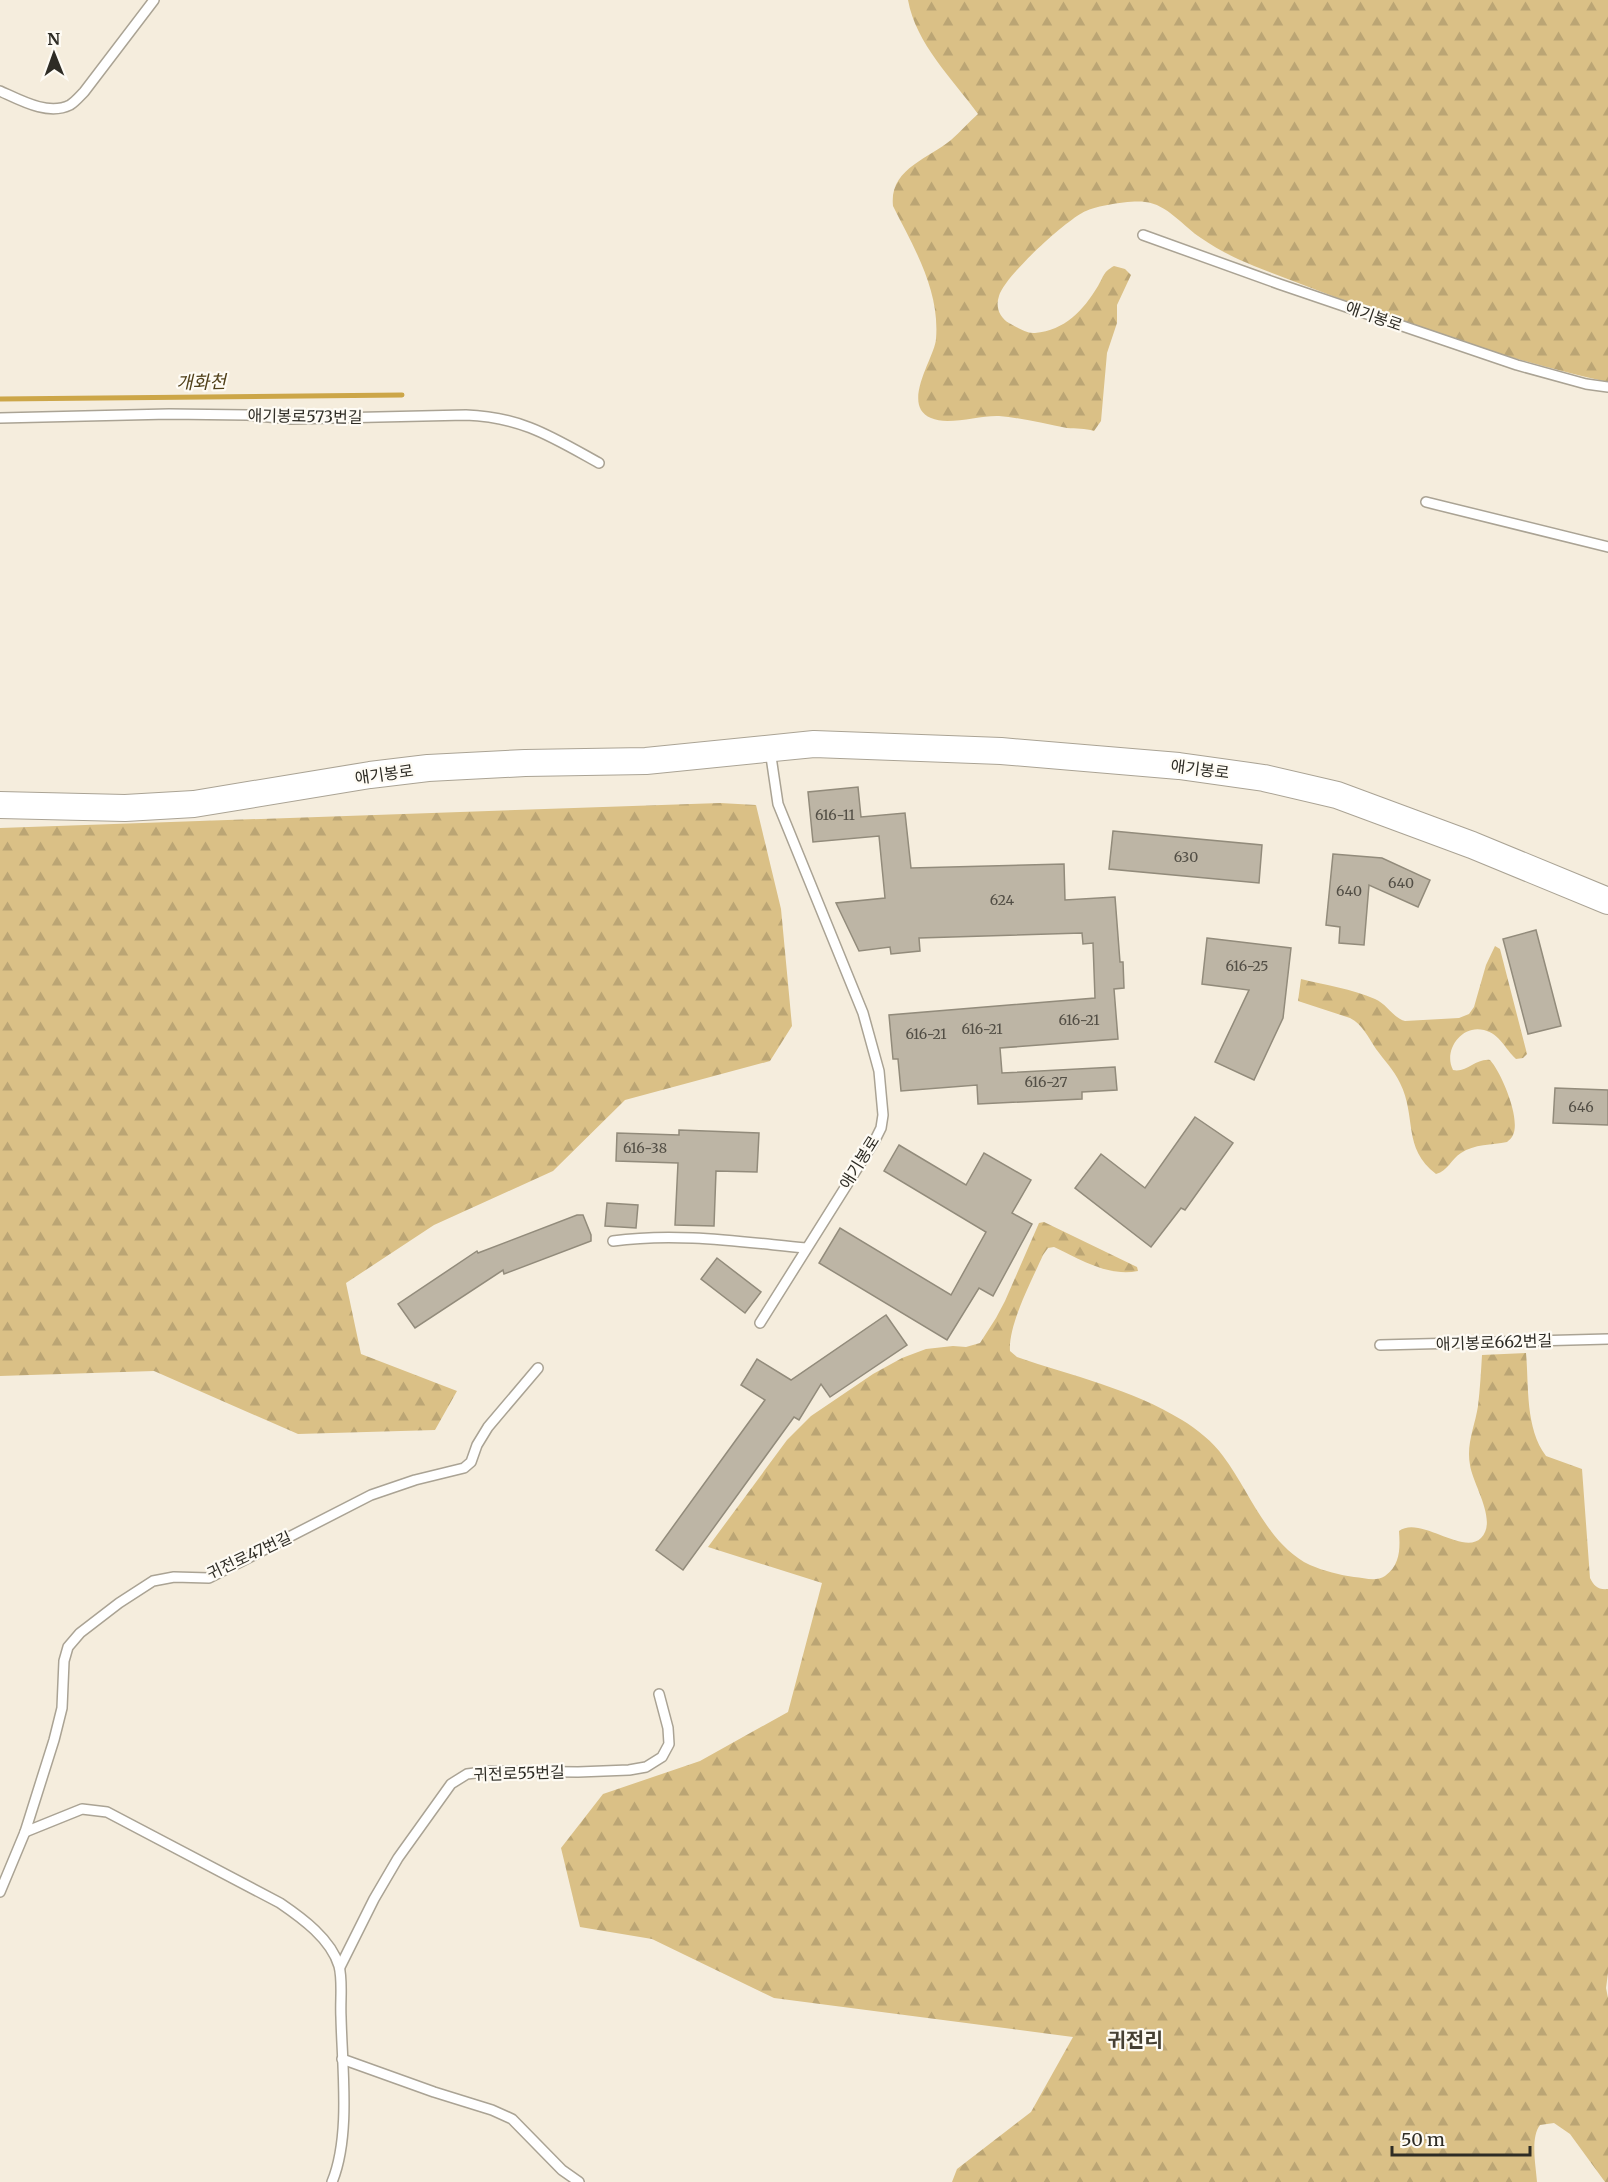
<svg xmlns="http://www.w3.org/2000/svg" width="1608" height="2182" font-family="Merriweather,'Noto Sans KR',serif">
<defs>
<pattern id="forest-firs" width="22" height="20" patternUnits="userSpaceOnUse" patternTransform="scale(1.5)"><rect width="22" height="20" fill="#dac086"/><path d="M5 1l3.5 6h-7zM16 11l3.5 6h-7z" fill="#bba574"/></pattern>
</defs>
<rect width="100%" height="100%" fill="#f5eddd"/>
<g fill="url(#forest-firs)">
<path d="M908,0H1608V382C1487,356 1369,310 1254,266C1235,258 1218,250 1201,238C1184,227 1167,204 1145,202C1130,200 1094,206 1082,213C1062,224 1005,276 999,296C995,307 1000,318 1009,323C1017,327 1026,334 1035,333C1065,330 1083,311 1098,286C1104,276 1103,272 1114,266L1125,269L1131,275L1117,305V323L1107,353L1101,421L1094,431C1085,428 1076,429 1067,428C1045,424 1022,418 999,416C980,415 948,426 931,418C900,405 935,357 936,339C940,290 914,248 893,206C889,169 928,159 951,140C960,132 969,122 978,114C952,78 916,44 908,0Z"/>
<polygon points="720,803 756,805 781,909 792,1026 770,1061 625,1100 553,1171 434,1225 346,1283 361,1354 457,1391 435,1430 298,1434 154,1371 0,1376 0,828"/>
<path d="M1495,946L1500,949L1527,1054L1523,1058L1516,1059C1505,1049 1500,1034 1484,1030C1461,1024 1443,1051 1453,1070C1467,1073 1476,1058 1490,1060C1501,1072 1521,1118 1513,1135C1512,1138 1509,1140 1507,1142C1492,1145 1474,1144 1461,1153C1451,1159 1448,1171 1436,1174C1402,1148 1417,1117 1400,1083C1394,1070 1384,1060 1376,1049C1368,1037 1363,1025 1350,1018L1298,1001L1301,979C1325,985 1352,989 1375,999C1387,1004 1393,1018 1405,1021L1459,1018L1469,1014L1474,1007L1486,965Z"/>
<path d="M1044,1222L1137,1267L1138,1271C1107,1277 1080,1259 1054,1247L1048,1248L1043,1255C1032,1280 1008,1325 1010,1351L1017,1357C1072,1376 1132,1389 1182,1420C1197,1429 1213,1442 1223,1456C1250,1492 1268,1545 1310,1565C1324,1571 1340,1575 1354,1577C1365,1578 1376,1582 1385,1576C1401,1565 1400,1547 1399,1531C1420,1515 1463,1556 1481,1538C1498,1521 1473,1485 1470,1465C1466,1444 1475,1426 1478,1406C1480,1389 1481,1372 1482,1355L1526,1353C1529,1386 1525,1428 1546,1456L1582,1469L1590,1578C1594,1586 1598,1590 1608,1589V1973L1606,1988L1608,1998V2182H1605L1570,2134L1554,2123L1540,2125C1530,2138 1536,2166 1537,2182H952L957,2169L1031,2112L1073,2037L774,1998L652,1939L580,1927L561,1848L603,1794L700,1761L788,1712L822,1583L708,1547L787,1440L811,1416L873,1374L902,1358L926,1349L953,1346L966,1347L980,1343L996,1318L1005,1301L1039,1223Z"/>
</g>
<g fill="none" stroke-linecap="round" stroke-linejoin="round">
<polyline stroke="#cca648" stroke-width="5" points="0,399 402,395"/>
</g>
<g fill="#bdb5a5" stroke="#928b7b" stroke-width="1.5">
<polygon points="858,787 861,817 905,813 911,868 1064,864 1065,900 1115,897 1120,962 1123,962 1124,988 1114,989 1118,1039 1000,1048 1002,1073 1115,1067 1117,1090 1082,1092 1082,1099 978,1104 977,1085 901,1091 898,1059 893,1059 889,1015 1095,998 1093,943 1083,944 1082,933 919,938 920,951 891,954 890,947 859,951 836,903 885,898 879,836 813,842 808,792"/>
<polygon points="1113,831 1262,845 1259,883 1109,869"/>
<polygon points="1333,854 1382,858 1430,880 1418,907 1369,885 1364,945 1339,943 1340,927 1326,925"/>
<polygon points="1536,930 1561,1026 1528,1034 1503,939"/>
<polygon points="1207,938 1291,948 1283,1018 1254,1080 1215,1062 1249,990 1202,984"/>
<polygon points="1555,1088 1608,1090 1608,1125 1553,1123"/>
<polygon points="1195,1117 1233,1143 1185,1210 1181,1208 1151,1247 1075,1188 1101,1154 1145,1188"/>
<polygon points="679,1130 759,1133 757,1172 716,1171 714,1226 675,1225 678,1163 616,1161 617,1133 679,1135"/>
<polygon points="899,1145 966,1185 984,1153 1031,1180 1012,1213 1032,1224 993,1296 979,1288 947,1340 819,1263 840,1228 951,1295 986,1232 884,1171"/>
<polygon points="607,1203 638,1205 636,1228 605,1226"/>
<polygon points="577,1215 583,1215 591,1235 591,1241 504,1274 503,1270 415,1328 398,1304 477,1251 478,1253"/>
<polygon points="717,1258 761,1292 745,1313 701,1279"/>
<polygon points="886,1315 907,1345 830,1397 821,1384 799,1420 794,1417 683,1570 656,1550 765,1400 741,1385 757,1359 791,1380"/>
</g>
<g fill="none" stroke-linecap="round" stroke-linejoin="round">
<g stroke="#aaa394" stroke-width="12">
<g id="service">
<path d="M0,91C20,100 48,116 70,105C75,102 80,96 84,92L154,0"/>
<polyline points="1143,235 1279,284 1517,365 1586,384 1608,387"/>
<path d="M0,418L169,414L247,415L291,419L466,415C522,417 552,437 599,463"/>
<polyline points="1426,502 1608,547"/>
<path d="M613,1241C677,1232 742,1242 806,1248"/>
<polyline points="760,1323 875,1140 881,1128 883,1115 879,1071 863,1013 778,804 770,750"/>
<polyline points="1380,1345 1608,1339"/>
<path d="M25,1832L82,1809L107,1812L280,1903C302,1918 331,1939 339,1966C343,1981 340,2001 341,2017C342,2067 351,2136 332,2182"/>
<polyline points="0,1892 25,1832 54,1740 62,1708 64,1661 68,1647 80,1633 119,1603 153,1581 174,1577 209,1578 371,1495 415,1480 464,1468 471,1462 477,1445 488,1427 538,1368"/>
<polyline points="340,1967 374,1899 398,1858 451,1784 467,1774 491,1771 578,1772 629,1770 646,1767 662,1757 669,1744 668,1728 659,1694"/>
<polyline points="342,2059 434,2092 492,2110 512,2119 562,2170 579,2182"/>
</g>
</g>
<g stroke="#aaa394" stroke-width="28">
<polyline id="secondary" points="0,805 125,808 194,804 370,775 428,768 525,763 646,761 814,744 1001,751 1179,766 1264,778 1337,795 1472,845 1608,901"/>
</g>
<use href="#service" stroke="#fff" stroke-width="9"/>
<use href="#secondary" stroke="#fff" stroke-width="26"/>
</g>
<g text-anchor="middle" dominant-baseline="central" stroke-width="4.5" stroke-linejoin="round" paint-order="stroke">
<g font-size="14" fill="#524e45">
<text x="835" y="815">616-11</text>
<text x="1186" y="857">630</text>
<text x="1401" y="883">640</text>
<text x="1349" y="891">640</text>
<text x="1002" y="900">624</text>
<text x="1247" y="966">616-25</text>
<text x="1079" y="1020">616-21</text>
<text x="982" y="1029">616-21</text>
<text x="926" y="1034">616-21</text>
<text x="1046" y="1082">616-27</text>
<text x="1581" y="1107">646</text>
<text x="645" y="1148">616-38</text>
</g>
<g font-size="16" fill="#2e2c25" stroke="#fefbf4">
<text transform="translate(1374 316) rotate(19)">애기봉로</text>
<text transform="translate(305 416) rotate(1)">애기봉로573번길</text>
<text transform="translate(1200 769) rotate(7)">애기봉로</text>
<text transform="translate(384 774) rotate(-8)">애기봉로</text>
<text transform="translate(859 1162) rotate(-58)">애기봉로</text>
<text transform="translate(1494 1342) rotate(-2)">애기봉로662번길</text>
<text transform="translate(249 1555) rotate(-25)">귀전로47번길</text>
<text transform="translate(519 1773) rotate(-2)">귀전로55번길</text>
</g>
<g font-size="18" font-style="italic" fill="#51411a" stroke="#fefbf4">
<text transform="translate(201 382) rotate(-1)">개화천</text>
</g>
<g font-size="20" font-weight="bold" fill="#464033" stroke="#fefbf4">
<text x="1135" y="2039">귀전리</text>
</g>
</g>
<g transform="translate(54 54) rotate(359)" stroke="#fefbf4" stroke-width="4.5" paint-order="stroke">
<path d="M0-4.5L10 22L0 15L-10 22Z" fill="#2e2c25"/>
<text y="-9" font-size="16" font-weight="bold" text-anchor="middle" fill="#2e2c25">N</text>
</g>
<path d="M1392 2146v9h138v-9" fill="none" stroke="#2e2c25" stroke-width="3"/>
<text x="1401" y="2146" font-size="18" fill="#2e2c25" stroke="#fefbf4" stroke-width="4.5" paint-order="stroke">50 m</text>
</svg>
